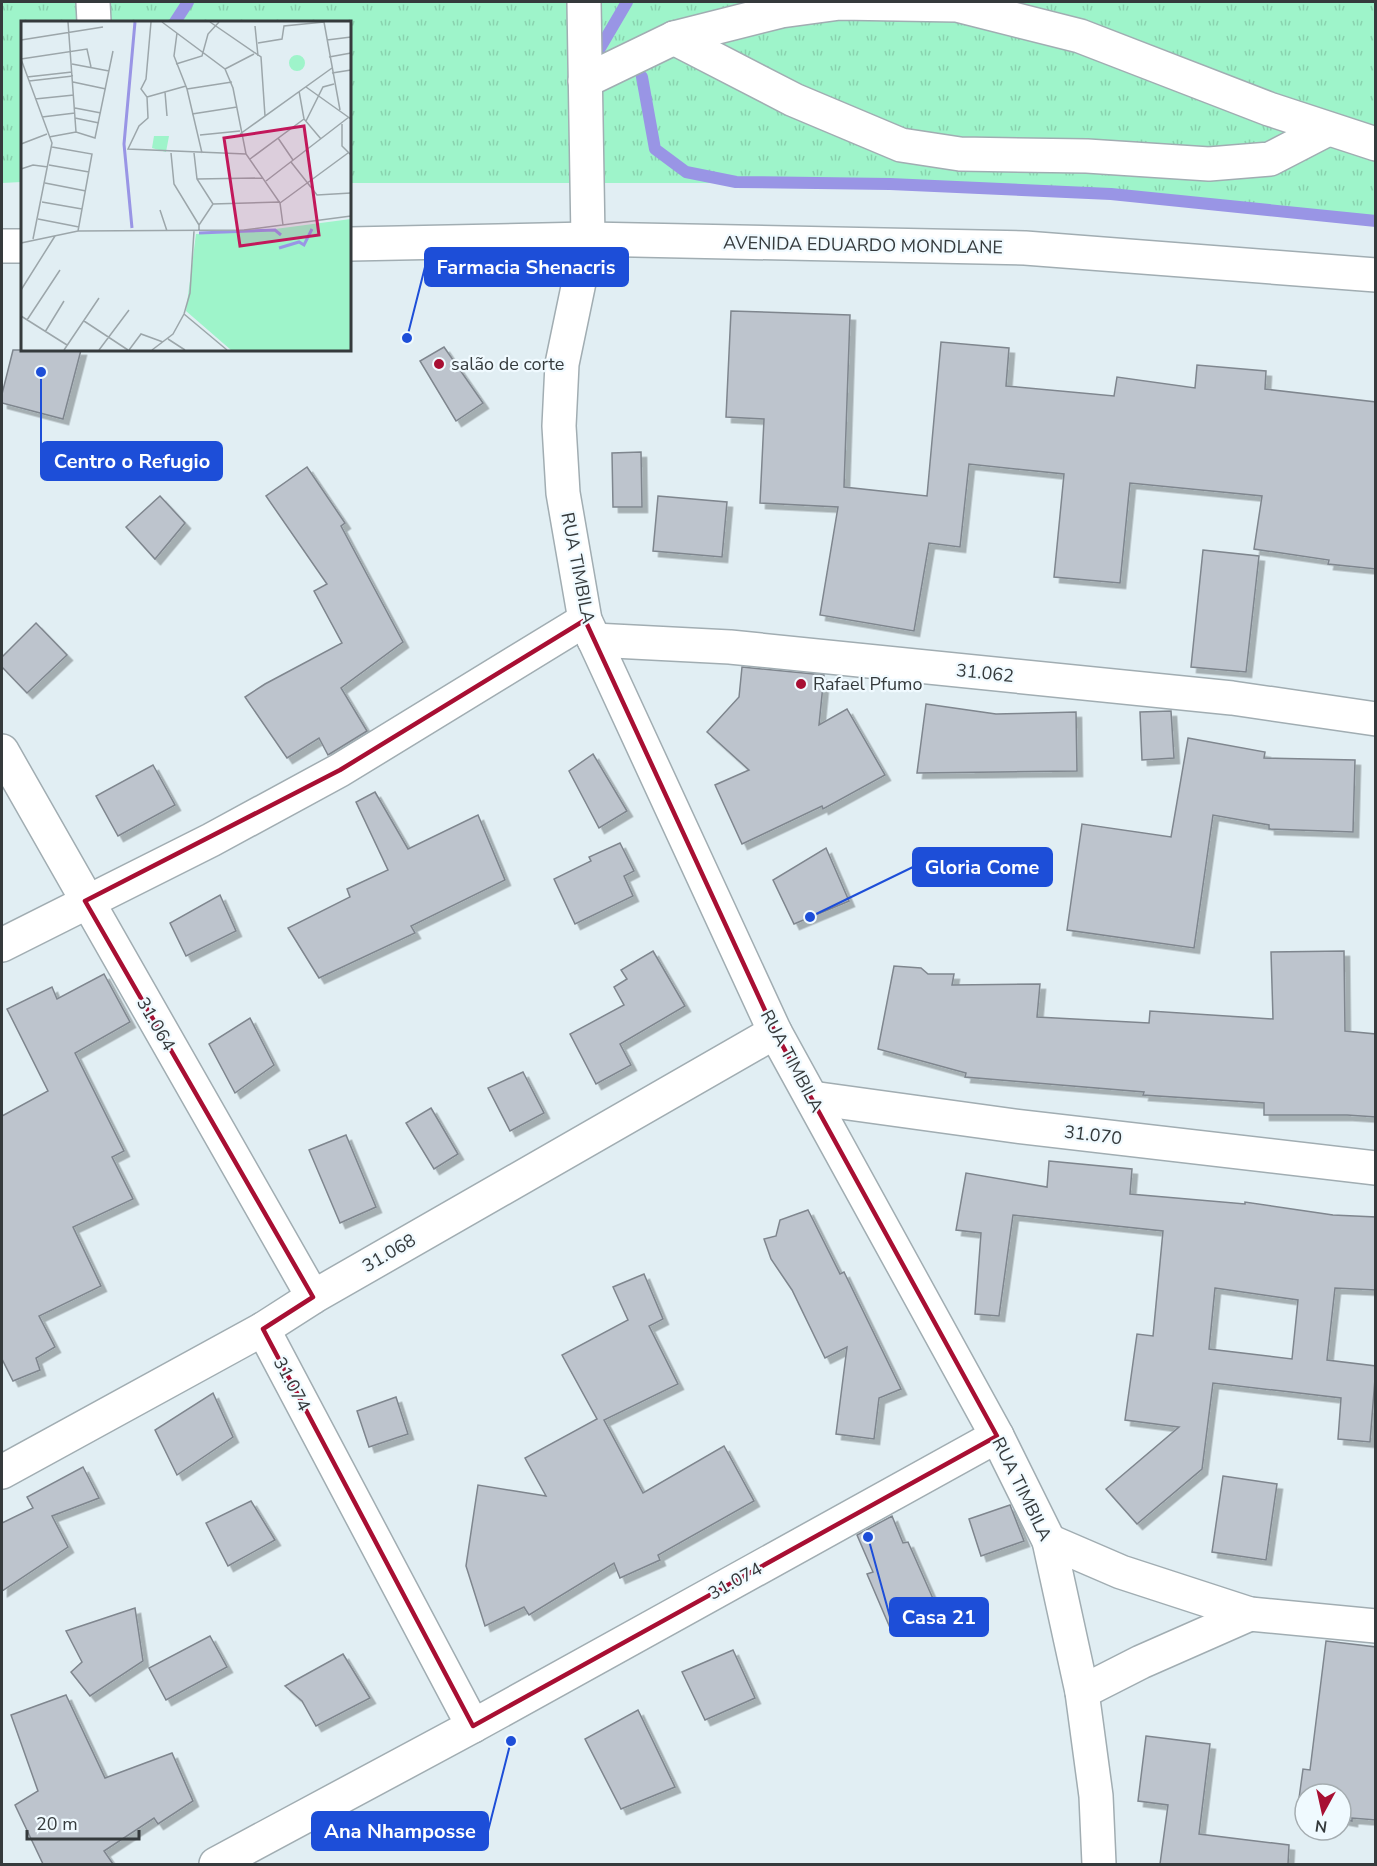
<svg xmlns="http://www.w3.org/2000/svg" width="1377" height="1866" font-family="'Nunito Sans',sans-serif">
<defs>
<pattern id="park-tufts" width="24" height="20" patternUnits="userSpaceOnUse" patternTransform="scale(1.5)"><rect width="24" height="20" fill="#9ef4ca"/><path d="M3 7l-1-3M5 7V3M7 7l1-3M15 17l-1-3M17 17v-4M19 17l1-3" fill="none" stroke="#89d2ae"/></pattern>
<filter id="shadow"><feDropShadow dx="5.5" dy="5.5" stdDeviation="0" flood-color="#0004"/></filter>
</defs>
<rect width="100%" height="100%" fill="#e1eef3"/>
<polygon fill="url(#park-tufts)" points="2,2 1375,2 1375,222 1118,195 798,183 350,183 350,22 22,22 22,182 2,183"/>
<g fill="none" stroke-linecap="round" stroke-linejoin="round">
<g stroke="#9995e5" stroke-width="12">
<polyline points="175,22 188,2"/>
<polyline points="593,60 627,2"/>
<polyline points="642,77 655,149 686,172 736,182 890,184 1111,194 1376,221"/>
</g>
</g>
<g fill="#bdc4cd" stroke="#7f868e" stroke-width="1.5" fill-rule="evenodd" filter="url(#shadow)">
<polygon points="731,311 850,315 844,487 927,496 941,342 1009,348 1006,386 1114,396 1117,377 1195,388 1197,365 1266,371 1265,389 1376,402 1376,569 1328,564 1329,560 1254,549 1262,496 1130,483 1120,583 1054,577 1064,474 969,464 960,547 929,543 914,631 820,615 838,507 760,503 764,419 726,417"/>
<polygon points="444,347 483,403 456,421 420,361"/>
<polygon points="13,350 81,350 63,419 2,403 2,394"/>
<polygon points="641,452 642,507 613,507 612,453"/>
<polygon points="307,467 345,523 341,526 403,642 341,688 367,731 328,755 319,738 287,758 245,697 265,684 342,643 314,591 327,584 266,496"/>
<polygon points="160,496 185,523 155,559 126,527"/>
<polygon points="658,496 727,502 722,557 653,551"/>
<polygon points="1203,550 1259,556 1246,672 1191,667"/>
<polygon points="36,623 67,655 27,693 2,667 2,657"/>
<polygon points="742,667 824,675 819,725 847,709 885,775 823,809 822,806 742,844 715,785 749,770 707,732 739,697"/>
<polygon points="926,704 996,714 1076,712 1077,771 917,773"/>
<polygon points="1171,711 1174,758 1142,760 1140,712"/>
<polygon points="1188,738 1265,752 1264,758 1355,760 1353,832 1269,829 1269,825 1213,815 1194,948 1067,930 1082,824 1171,837"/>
<polygon points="593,754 627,811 599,828 569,771"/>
<polygon points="153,765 175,805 118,836 96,796"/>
<polygon points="375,792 408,849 478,815 505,880 411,926 415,933 319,978 288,928 350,897 347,889 388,870 356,802"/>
<polygon points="620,843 634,871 624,876 633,896 575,924 554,879 591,861 589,857"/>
<polygon points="826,848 849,901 794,924 773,880"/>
<polygon points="220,895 236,931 186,956 170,923"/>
<polygon points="653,951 685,1006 620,1044 631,1065 596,1084 570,1034 624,1005 614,987 627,979 621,970"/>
<polygon points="1344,951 1345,1031 1376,1034 1376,1117 1347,1115 1264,1115 1264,1103 1143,1095 1144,1092 965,1077 966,1073 878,1049 894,966 921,968 928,974 954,974 952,985 1040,984 1037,1017 1149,1023 1150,1011 1273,1019 1271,952"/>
<polygon points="104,974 130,1022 75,1053 124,1151 112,1157 133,1199 73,1227 101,1286 39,1316 55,1347 36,1358 40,1370 13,1381 2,1359 2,1116 48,1091 7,1009 52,987 57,999"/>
<polygon points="250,1018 274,1065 235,1093 209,1044"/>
<polygon points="523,1072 544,1113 510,1131 488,1088"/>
<polygon points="431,1108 458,1154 434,1169 406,1123"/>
<polygon points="346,1135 376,1207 340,1223 309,1150"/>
<path d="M1049,1161L1132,1169L1130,1194L1245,1204V1202L1333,1215L1376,1217V1290L1335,1288L1327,1360L1376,1366L1370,1442L1338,1439L1341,1398L1213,1383L1202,1469L1137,1524L1106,1489L1179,1427L1125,1420L1137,1334L1153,1336L1163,1231L1013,1215L999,1316L975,1314L981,1233L956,1230L966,1173L1047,1187ZM1215,1288L1298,1300L1292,1359L1209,1349Z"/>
<polygon points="808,1210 840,1274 844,1272 901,1389 879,1398 874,1439 836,1434 847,1347 825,1358 792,1290 771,1259 764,1239 776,1236 780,1220"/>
<polygon points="644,1274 663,1319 649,1326 678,1384 604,1420 643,1493 724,1446 754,1501 658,1555 660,1560 620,1578 614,1563 529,1615 524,1607 485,1626 466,1566 478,1485 546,1496 525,1458 597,1419 562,1355 628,1320 613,1287"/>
<polygon points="213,1393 233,1437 177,1475 155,1430"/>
<polygon points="396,1397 408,1434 369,1447 357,1411"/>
<polygon points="83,1467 99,1498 52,1516 68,1547 2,1591 2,1523 33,1508 27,1497"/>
<polygon points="1223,1476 1277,1484 1266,1560 1212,1552"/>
<polygon points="251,1501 275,1540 228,1566 206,1523"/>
<polygon points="1010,1505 1024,1541 981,1556 969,1519"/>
<polygon points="892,1516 903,1543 908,1542 938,1610 891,1630 867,1574 873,1572 857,1535"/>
<polygon points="135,1608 143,1661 90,1696 71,1672 82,1662 66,1631"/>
<polygon points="210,1636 227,1667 166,1700 149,1668"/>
<polygon points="1326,1641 1376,1647 1376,1820 1352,1818 1352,1821 1341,1819 1341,1794 1305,1794 1305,1814 1297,1813 1303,1769 1310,1770"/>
<polygon points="733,1650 755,1698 705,1720 682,1672"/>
<polygon points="343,1654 370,1698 316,1726 302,1701 285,1686"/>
<polygon points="66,1695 105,1778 172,1753 193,1801 158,1824 154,1818 104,1851 113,1864 43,1864 15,1805 38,1791 11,1715"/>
<polygon points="638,1710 675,1787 621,1809 585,1739"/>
<polygon points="1146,1736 1210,1744 1199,1834 1289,1845 1288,1864 1160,1864 1168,1805 1138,1801"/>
</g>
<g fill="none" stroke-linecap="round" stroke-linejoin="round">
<g stroke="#a1adb2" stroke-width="36">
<g id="minor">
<polyline points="93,2 94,22"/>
<polyline points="584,2 588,239 562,364 559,426 563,493 585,620 775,1032 997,1436 1049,1541 1082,1692 1096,1796 1099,1864"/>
<polyline points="674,38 794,100 901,145 960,154 1087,156 1209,164 1270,159 1328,129"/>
<polyline points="585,81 674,38 781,11 840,3 957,5 1080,36 1269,109 1376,144"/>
<polyline points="594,640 730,647 1232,698 1376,719"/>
<polyline points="2,751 313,1297"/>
<polyline points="2,945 211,840 340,770 585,620"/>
<polyline points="812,1098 1015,1126 1376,1168"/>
<polyline points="263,1329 473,1726"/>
<polyline points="2,1472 263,1329 313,1297 775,1032"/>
<polyline points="1049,1541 1121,1572 1250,1614 1376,1626"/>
<polyline points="1082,1692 1141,1662 1250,1614"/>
<polyline points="216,1864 473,1726 997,1436"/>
</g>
</g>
<g stroke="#a1adb2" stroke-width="36">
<g id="major">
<polyline points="350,244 588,239 1025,248 1376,275"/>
<polyline points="2,246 22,246"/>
</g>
</g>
<use href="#minor" stroke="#fff" stroke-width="33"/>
<use href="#major" stroke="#fff" stroke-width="33"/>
</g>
<path fill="none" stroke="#a80f33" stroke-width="4.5" stroke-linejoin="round" d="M585,620L775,1032L997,1436L473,1726L263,1329L313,1297L85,901L340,770Z"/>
<g fill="#a80f33" stroke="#f0faff" stroke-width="2">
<circle cx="439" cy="364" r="6"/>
<circle cx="801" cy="684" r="6"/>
</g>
<g text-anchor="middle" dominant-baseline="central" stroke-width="4.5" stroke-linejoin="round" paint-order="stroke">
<g font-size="18" fill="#353a3c" stroke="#f0faff">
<text transform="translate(863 245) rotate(1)">AVENIDA EDUARDO MONDLANE</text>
<text transform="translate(578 568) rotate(79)">RUA TIMBILA</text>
<text transform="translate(985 673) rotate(6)">31.062</text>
<text transform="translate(156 1024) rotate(60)">31.064</text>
<text transform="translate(792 1061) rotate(62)">RUA TIMBILA</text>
<text transform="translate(1093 1135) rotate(7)">31.070</text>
<text transform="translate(389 1253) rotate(-30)">31.068</text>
<text transform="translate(292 1384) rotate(62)">31.074</text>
<text transform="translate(1022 1489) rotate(64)">RUA TIMBILA</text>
<text transform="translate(735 1581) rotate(-29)">31.074</text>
</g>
<g font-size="18" fill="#353a3c" stroke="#f0faff" text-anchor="start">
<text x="451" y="364">salão de corte</text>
<text x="813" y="684">Rafael Pfumo</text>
</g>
</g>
<g transform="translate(21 21)">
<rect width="330" height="330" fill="#e1eef3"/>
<path d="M268 42a8 8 0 1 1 16 0a8 8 0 1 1-16 0ZM133,115H148L145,131L131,127Z" fill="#9ef4ca"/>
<path d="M330,198V329H210L165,290L175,213L232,211Z" fill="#9ef4ca"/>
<path fill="none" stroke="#9995e5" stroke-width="3" d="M111,207L103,123L114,1M178,212L254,209L260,214M258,227L278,221L283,224L291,208"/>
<path fill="none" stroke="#9ca6aa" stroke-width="1.5" d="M47,1L55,111M130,1L125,58L120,68L126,76L127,97L118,105L107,128L225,133M141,1L204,48L212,67L225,133L259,182L262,204M189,1L240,36L244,95M303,1L319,89M234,5L237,35M156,12L153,35L166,68L181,132M0,19L82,6M306,19L330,16M237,22L261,18L263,5L303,1M308,36L330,32M0,38L31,122L12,218M0,38L66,28L70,46M51,43L88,50M155,43L181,35L187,13L198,1M204,48L233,33M311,52L330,49M6,56L51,51M8,60L52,55M52,61L85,68M285,66L330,98M166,68L211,61M278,70L283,98L300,118M144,71L146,95M126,76L165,65M14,78L53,74M54,87L80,92M171,93L216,86M21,96L54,92M54,97L78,102M285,100L302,66L313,63M321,103V125L330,134M219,113L311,47M179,114L219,110M28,116L55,111L74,117L92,30M257,117L272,139M0,123L26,113M31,126L71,133L57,210M150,132L153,163L178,204M173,132L176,158L192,183M229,138L283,98M270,141L296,174L330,172M28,144L68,151M0,148L12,144L27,146M176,158L242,157M245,160L328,96M24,162L65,170M21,181L61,188M259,182L327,132M139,189L146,210M17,198L58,206M178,209V204L192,183L259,181M0,222L57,210L223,209L330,195M0,269L34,215M163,293L206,329M0,295L46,324M6,299L39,249M63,300L107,329M24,311L43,280M147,318L164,329M43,329L78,277M78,329L108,289M108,329L120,313L142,321M131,329L152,313L163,293L169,272L173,210"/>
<path fill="#c2185b" fill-opacity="0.15" stroke="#c2185b" stroke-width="3" d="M283,105L298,214L219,225L203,117Z"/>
<rect width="330" height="330" fill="none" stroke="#353a3c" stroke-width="3"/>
</g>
<path fill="none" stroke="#1d4ed8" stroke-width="2" d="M407 338L425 267M41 372L41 461M810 917L913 867M868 1537L890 1617M511 1741L488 1831"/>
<g fill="#1d4ed8" stroke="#f0faff" stroke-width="2">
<circle cx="407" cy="338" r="6"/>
<circle cx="41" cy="372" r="6"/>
<circle cx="810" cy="917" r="6"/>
<circle cx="868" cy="1537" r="6"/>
<circle cx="511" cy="1741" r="6"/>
</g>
<g fill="#1d4ed8" stroke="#1d4ed8" stroke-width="2">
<rect x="425" y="248" width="203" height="38" rx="6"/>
<rect x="41" y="442" width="181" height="38" rx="6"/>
<rect x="913" y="848" width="139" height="38" rx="6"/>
<rect x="890" y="1598" width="98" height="38" rx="6"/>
<rect x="312" y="1812" width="176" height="38" rx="6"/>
</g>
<g font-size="20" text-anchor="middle" font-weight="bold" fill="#fff">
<text x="526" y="274">Farmacia Shenacris</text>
<text x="132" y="468">Centro o Refugio</text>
<text x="982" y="874">Gloria Come</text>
<text x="939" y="1624">Casa 21</text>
<text x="400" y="1838">Ana Nhamposse</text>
</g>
<rect width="1377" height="1866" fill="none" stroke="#353a3c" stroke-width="6"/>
<g transform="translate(1323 1812) rotate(188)"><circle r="28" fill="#f0faff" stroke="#a5adb1" stroke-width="1.5"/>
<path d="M0-4.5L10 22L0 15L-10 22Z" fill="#a80f33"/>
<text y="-9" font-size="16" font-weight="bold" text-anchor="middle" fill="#353a3c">N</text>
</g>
<path d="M27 1830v9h112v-9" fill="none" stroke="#353a3c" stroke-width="3"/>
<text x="36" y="1830" font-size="18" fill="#353a3c" stroke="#f0faff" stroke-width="4.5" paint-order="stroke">20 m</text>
</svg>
